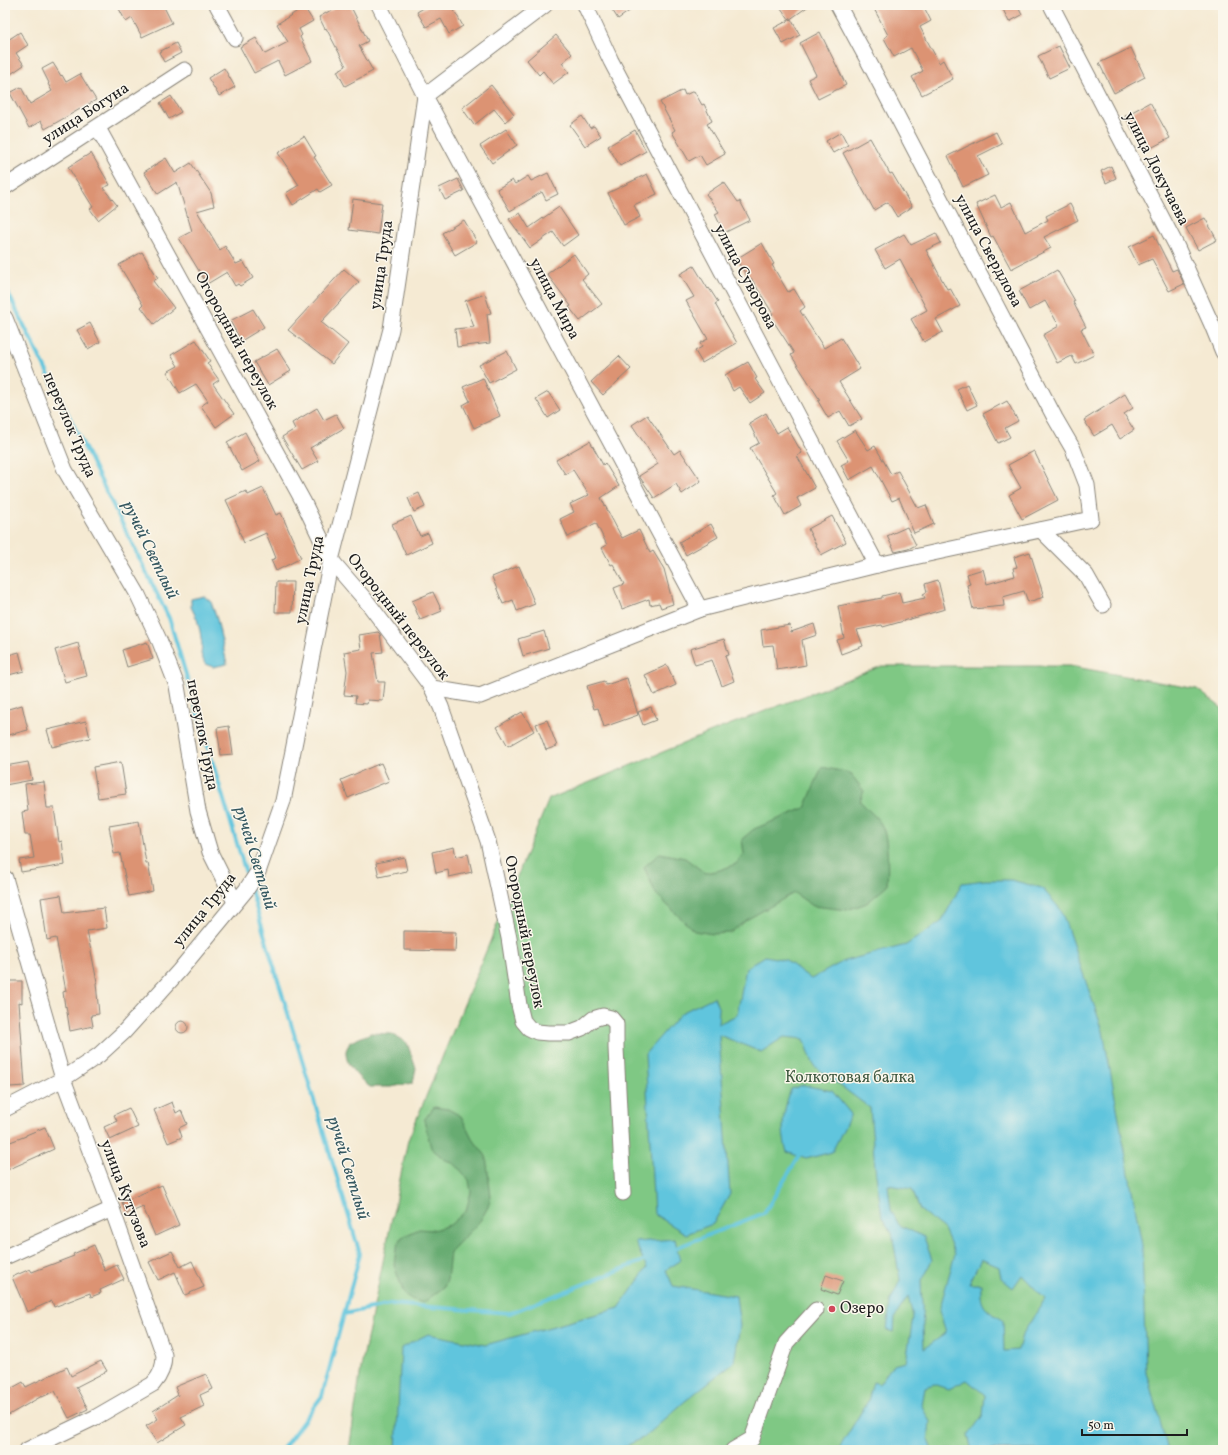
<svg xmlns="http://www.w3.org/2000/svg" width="1228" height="1455" font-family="Vollkorn,serif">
<rect width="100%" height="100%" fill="#fbf7ec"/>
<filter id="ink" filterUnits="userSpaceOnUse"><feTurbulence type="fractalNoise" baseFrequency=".025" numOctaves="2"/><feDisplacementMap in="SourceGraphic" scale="8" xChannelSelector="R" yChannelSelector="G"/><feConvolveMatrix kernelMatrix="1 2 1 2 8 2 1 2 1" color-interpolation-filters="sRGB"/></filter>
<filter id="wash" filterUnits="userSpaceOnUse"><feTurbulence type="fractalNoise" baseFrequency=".012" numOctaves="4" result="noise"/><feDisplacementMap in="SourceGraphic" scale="16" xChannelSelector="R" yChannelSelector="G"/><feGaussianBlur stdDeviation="0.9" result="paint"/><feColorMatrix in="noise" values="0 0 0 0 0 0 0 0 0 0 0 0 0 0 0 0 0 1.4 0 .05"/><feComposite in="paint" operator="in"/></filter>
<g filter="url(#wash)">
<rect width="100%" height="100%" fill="#f5ead3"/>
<polygon fill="#7fc884" stroke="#4e7250" points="882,666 1070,666 1197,689 1223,709 1223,1450 349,1450 361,1368 408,1140 549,799 721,728"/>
<g fill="#67ac72" stroke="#426447">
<path d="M822,767L850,773L864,791L860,801C867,809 876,816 881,824C889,836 888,872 887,886L867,903L847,910L813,906L794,893L748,919L730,933L713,934L694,931L656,894L644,867L660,853L685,858L705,873L720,870L736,864L744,854L742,839L754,829L805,808Z"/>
<path d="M371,1033L392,1034L407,1043L416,1068L413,1083L391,1087H370C360,1079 345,1066 346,1051C346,1049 349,1045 350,1042Z"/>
<polygon points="434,1107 448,1109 461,1116 472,1138 486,1156 491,1197 488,1207 480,1221 450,1252 447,1280 444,1287 423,1303 411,1299 404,1294 394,1265 396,1249 402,1237 419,1229 433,1230 450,1225 466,1211 471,1192 469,1180 456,1165 444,1159 431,1148 424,1120"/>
</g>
<g fill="#60c5dd" stroke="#3e707c" fill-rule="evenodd">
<polygon points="204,596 211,602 217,619 227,664 213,667 205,664 201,654 202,645 200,631 197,619 191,607 191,599"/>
<path d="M985,880H1011L1042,888L1061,910L1103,1031L1142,1245L1146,1372L1168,1450H972L968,1436L983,1415L985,1395L967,1380L949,1389L934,1384L925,1387L922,1406L930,1422L928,1440L932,1450H838L868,1401L873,1382L879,1384L893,1365L906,1362L913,1317L908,1296L895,1317L894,1332L887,1330L890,1302L900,1280L892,1233L882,1218L875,1167L870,1108L814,1066L804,1039L784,1037L761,1052L719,1035L730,1194L713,1224L686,1234L654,1214L645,1054L681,1013L714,997L719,1010L718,1024L737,1015L746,968L765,956L786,960L811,979L844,961L906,945L941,922L950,906L962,883ZM888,1185L912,1189L920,1210L944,1229L955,1254L939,1311L946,1333L924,1349L921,1281L932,1260L924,1237L899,1225L891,1210ZM981,1259L999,1267L1001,1278L1013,1288L1022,1275L1045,1299L1022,1335L1018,1350L1004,1351L1003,1320C984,1309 980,1307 981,1284H969Z"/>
<path d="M803,1085L832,1091L851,1114L832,1152L806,1159L787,1152C780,1129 783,1112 791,1089Z"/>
<polygon points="675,1239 680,1261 666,1270 673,1286 736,1296 740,1326 734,1362 684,1402 646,1436 618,1450 396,1450 401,1348 428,1334 485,1345 619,1308 647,1268 635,1242"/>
</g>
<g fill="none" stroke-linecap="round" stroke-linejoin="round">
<g stroke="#60c5dd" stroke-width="4">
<polyline points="5,287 169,618 248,880"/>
<polyline points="251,890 360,1254 322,1396 282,1450"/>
<polyline points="673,1249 764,1213 801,1153"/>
<polyline points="344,1314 390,1304 510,1313 648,1259"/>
</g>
</g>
<g id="blocks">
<g fill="#dc9373">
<polygon points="117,5 163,5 172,23 142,37 132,18 126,22"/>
<polygon points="340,5 350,5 368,41 359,46 373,71 345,86 337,71 346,66 326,28 325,29 319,17"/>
<polygon points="429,5 451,5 463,26 449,34 441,19 426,27 417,12"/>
<polygon points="609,5 638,5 618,19"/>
<polygon points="779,5 810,5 789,20"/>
<polygon points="872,5 923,5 931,21 920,27 939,63 943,60 953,79 922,95 912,77 923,71 911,48 894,57 884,38 888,35"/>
<polygon points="1001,5 1017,5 1022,15 1009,22"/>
<polygon points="304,7 313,21 299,29 302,35 300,37 312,61 285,75 278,61 254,73 240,47 256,38 265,54 288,42 277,24"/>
<polygon points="791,19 800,35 783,44 774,28"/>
<polygon points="20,32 28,45 16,53 24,65 5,78 5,36 8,40"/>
<polygon points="820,32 846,85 818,99 808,79 816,75 800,43"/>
<polygon points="556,35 572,54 562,63 569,72 553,84 543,71 539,75 527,60"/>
<polygon points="176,43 181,53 164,62 159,52"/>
<polygon points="1059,46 1070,68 1049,78 1038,56"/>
<polygon points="1131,48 1145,77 1114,93 1099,63"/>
<polygon points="53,63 61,76 62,75 66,82 80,74 96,100 45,129 41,121 29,128 10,93 21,87 30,104 52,91 48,84 49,83 42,69"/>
<polygon points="224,68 235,87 219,96 208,78"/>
<polygon points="491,85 514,114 505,122 494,109 474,125 462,108"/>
<polygon points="683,90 685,95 694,91 702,105 704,104 712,121 707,124 725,154 706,165 700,155 689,161 672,132 675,130 660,102"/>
<polygon points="171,96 181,112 169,119 160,103"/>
<polygon points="1150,102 1170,138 1149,149 1140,132 1135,135 1125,116"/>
<polygon points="582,116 590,128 594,126 601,136 585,146 570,125"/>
<polygon points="506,129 517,145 492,163 480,146"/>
<polygon points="635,130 646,151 620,166 608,146"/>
<polygon points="841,132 848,145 833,153 826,141"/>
<polygon points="996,132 1002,144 978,156 988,175 963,187 948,156"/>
<polygon points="304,136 316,156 314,157 332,185 320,192 318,189 293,205 286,193 299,185 278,153"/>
<polygon points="870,138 890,174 892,173 912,207 897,217 888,202 874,210 843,153"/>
<polygon points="91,153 110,185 103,188 117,205 98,220 90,209 93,207 68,167"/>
<polygon points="166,158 175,173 191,163 211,193 214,206 197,211 220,250 225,246 236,264 243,261 253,278 240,286 238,284 235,286 227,272 207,284 179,238 192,231 177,182 158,194 144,172"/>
<polygon points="1111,166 1116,178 1106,183 1101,171"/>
<polygon points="548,173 558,194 546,200 542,192 510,211 497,189 512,180 515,184 528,176 531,181"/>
<polygon points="647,174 657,194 634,205 640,217 624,225 608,193"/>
<polygon points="458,179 464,191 445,200 439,188"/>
<polygon points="724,182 738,202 740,201 750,220 724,233 715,214 719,212 706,194"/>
<polygon points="995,195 1001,207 1011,202 1025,232 1048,220 1046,216 1070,204 1078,220 1044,237 1051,248 1011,269 993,236 991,237 976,204"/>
<polygon points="353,199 382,203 378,234 349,230"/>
<polygon points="559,207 578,235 563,246 553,232 530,248 509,219 520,213 529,228"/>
<polygon points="1205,218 1217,240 1198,250 1186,228"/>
<polygon points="464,220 477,242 455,255 442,233"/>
<polygon points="936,233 941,243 926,250 947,289 950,288 960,306 936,319 943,332 924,342 911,319 927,310 900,259 885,268 875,250 904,234 911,245"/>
<polygon points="1154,235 1172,271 1177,269 1184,284 1169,291 1152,259 1138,265 1129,247"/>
<polygon points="762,243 774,264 772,265 788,292 794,289 805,307 800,311 824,348 841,338 860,369 839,382 862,419 849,426 840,411 828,418 818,401 820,400 791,355 794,353 770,316 773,314 751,278 749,279 736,259"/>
<polygon points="142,252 158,278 153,281 174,308 154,324 141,307 143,305 119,265"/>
<polygon points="574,254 588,274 582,279 602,304 580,321 569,307 571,306 547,274"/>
<polygon points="694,266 708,289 709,288 718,302 715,304 737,343 702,363 695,351 702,347 700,343 708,339 686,301 694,297 680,274"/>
<polygon points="344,269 359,282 321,322 348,344 332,364 288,330"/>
<polygon points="1057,270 1075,301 1073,302 1086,327 1081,329 1094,355 1076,364 1072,356 1057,363 1043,335 1059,326 1045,301 1029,310 1019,291"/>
<polygon points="485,294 491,313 487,314 490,343 457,347 455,329 474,327 465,301"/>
<polygon points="253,309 264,327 241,341 230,321"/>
<polygon points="90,323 100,342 88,349 77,330"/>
<polygon points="196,340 210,361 207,363 219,380 213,384 234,414 216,427 201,406 208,401 196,384 180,393 167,372 178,366 171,355"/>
<polygon points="277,349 291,371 268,385 254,362"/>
<polygon points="507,351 516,369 489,383 479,365"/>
<polygon points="619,356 631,369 603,395 591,382"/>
<polygon points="748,362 757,378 755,379 765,393 750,403 739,387 733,391 725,375"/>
<polygon points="483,378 500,416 474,428 463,405 470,401 463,387"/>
<polygon points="967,384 977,405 967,410 957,389"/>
<polygon points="548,392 560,410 548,418 536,399"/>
<polygon points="1125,394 1133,408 1124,414 1134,430 1120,439 1112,425 1094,436 1084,420"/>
<polygon points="1007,401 1018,421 1005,428 1010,437 998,443 983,414"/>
<polygon points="317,408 324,420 336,414 344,428 310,448 318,461 302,470 282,437 295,429 292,423"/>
<polygon points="766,413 777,433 787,427 802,453 797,456 815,488 797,498 801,506 785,515 774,495 777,493 750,448 759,443 749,423"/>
<polygon points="647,415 674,454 680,450 701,481 682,494 676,484 654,498 639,476 658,464 632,425"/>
<polygon points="855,430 868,450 875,446 891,474 898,471 918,508 926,505 934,524 914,533 899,498 892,501 873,466 849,480 841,465 849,461 837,441"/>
<polygon points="245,432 260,461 242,471 227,442"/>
<polygon points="590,441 603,465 605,463 619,486 601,498 622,538 639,530 650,553 653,551 664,569 673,604 661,608 659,603 650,605 649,599 622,609 614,588 624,584 613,564 611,565 602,548 607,545 596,523 568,537 560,519 574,512 570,504 589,495 573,470 565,474 556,460"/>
<polygon points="1034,451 1058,500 1022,519 1009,495 1021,488 1008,465"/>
<polygon points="263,488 276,515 281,513 301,558 276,571 271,560 276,558 266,533 244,543 239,531 240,530 226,500 246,491 248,495"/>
<polygon points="419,493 425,507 414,512 408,498"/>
<polygon points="411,516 420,536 428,533 432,543 406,555 392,524"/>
<polygon points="832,516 846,542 821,555 808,529"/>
<polygon points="711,524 718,537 686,555 679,542"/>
<polygon points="907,527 916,545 908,549 895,552 887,536"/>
<polygon points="1030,552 1044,597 1028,602 1024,591 1003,597 1004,606 973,609 967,585 970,584 967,574 983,569 987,584 1015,576 1013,568 1017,567 1014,557"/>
<polygon points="519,566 535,604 517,611 513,600 503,604 492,577"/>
<polygon points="938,580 945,609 883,627 882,625 857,630 863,646 841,654 837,640 844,638 838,606 882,598 882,596 899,592 902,603 925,598 923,594 927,592 925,584"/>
<polygon points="276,582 293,582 292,612 275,612"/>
<polygon points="433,592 442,611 420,620 412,601"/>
<polygon points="814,624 817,635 802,640 806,665 777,670 773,645 763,646 761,630 790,625 791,632"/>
<polygon points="544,631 549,648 523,656 518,639"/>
<polygon points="378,632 380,634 383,652 373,653 378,682 385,682 383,701 368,700 367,704 355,703 356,696 344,695 347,671 344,652 361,649 359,635"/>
<polygon points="724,639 729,655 725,656 734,681 722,686 712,660 695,665 690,649"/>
<polygon points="147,642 153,659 127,667 122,650"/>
<polygon points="78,643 87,676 65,682 55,650"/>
<polygon points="19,652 24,671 5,676 5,656"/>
<polygon points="667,665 676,685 654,695 645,675"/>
<polygon points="627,678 638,715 604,727 598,708 594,709 587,686 604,681 606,685"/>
<polygon points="22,705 28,730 5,736 5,710"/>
<polygon points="651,707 656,720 643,725 638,712"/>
<polygon points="522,712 534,731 508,746 497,727"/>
<polygon points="547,720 557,746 546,750 536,724"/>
<polygon points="86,721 90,738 52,747 47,730"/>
<polygon points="229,726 233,754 221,755 217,728"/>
<polygon points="28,762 32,780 5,785 5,766"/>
<polygon points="121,762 126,794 98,798 93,767"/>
<polygon points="381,763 389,781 348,798 341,780"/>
<polygon points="44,782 47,808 54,808 59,842 62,841 65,865 21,872 19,860 34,858 30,835 25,835 22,812 28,811 25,784"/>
<polygon points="139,821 146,863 148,863 153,891 129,896 120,853 114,854 109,826"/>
<polygon points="454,847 456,857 468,854 472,872 449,877 448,870 436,873 432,852"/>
<polygon points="404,857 407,871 379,877 376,863"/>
<polygon points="61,895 64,913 104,908 107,928 87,931 97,982 96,983 99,1014 91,1015 93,1026 70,1031 66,1006 65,1007 63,992 66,991 56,938 47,940 41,898"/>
<polygon points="404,931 456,932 455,951 404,950"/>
<polygon points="5,981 22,981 22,1003 19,1002 25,1086 10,1087 8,1059 5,1059"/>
<circle cx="182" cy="1027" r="6"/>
<polygon points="172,1102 176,1113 181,1110 187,1124 179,1128 182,1137 168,1143 154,1110"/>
<polygon points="129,1108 138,1127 110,1140 104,1127 117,1121 114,1115"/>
<polygon points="45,1127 54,1149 5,1171 5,1144 26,1136 26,1135"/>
<polygon points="162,1185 179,1225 155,1236 143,1207 127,1214 122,1202"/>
<polygon points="94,1245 105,1271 117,1265 124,1279 100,1290 101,1293 91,1297 90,1293 54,1307 52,1301 27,1312 12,1277 30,1269 32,1272 74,1256 73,1254"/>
<polygon points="172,1251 180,1267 192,1261 204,1287 185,1295 175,1272 158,1280 149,1262"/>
<polygon points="826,1275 843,1281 837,1295 821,1289"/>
<polygon points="101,1361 107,1371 76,1387 88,1409 69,1418 55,1391 42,1397 42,1396 5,1417 5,1392 23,1382 26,1387 67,1367 71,1376"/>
<polygon points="206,1374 213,1389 200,1395 204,1406 181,1417 186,1425 157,1443 146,1426 158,1419 153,1411 178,1395 175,1387"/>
</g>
</g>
</g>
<g filter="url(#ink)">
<use href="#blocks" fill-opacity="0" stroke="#888378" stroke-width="1"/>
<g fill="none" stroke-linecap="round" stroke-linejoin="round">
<g stroke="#888378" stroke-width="17">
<g id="street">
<polyline points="217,5 235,38"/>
<polyline points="379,5 425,96 700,609"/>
<polyline points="585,5 611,61 877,565"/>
<polyline points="1051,5 1176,245 1212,325 1223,352"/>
<polyline points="98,128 303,501 331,560 368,603 432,688 441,707 488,841 509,938 519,1005 523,1021 529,1028 537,1032 548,1033 569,1033 582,1028 593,1019 603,1016 611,1018 616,1024 616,1048 623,1193"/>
<polyline points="5,187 185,70"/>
<polyline points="5,318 65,470 137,593 160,642 177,686 198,811 210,852 235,902"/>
<polyline points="1041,530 1086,575 1103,605"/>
<polyline points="432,688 480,696 700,609 877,565 1091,519 1087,485 1073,449 1055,418 871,66 838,5"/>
<path d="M5,878L63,1079L112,1209L164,1355C164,1367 161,1375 153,1384L96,1417L27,1450"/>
<polyline points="5,1109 63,1079 99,1055 124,1032 179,971 246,890 258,872 283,801 331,560 391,329 425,96 545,5"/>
<polyline points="5,1257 112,1209"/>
<polyline points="733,1450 752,1439 786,1343 816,1310"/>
</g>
</g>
<use href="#street" stroke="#fff" stroke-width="15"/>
</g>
</g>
<circle fill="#d1495b" stroke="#fbf7ec" stroke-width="1.5" cx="832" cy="1309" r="4"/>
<g text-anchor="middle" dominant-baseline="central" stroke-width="3" stroke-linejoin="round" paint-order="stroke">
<g font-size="16" fill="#1c1c1c" stroke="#fbf7ec">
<text transform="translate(86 114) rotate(-33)">улица Богуна</text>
<text transform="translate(1156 169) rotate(63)">улица Докучаева</text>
<text transform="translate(988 251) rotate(62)">улица Свердлова</text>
<text transform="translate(382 265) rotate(-82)">улица Труда</text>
<text transform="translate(745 277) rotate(62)">улица Суворова</text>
<text transform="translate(554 299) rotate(62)">улица Мира</text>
<text transform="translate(236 341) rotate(61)">Огородный переулок</text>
<text transform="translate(69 425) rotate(67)">переулок Труда</text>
<text transform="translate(310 580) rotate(-78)">улица Труда</text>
<text transform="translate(398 617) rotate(52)">Огородный переулок</text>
<text transform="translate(202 735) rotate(79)">переулок Труда</text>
<text transform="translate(205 910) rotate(-51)">улица Труда</text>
<text transform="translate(524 932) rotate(79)">Огородный переулок</text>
<text transform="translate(125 1194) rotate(69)">улица Кутузова</text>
</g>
<g font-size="16" fill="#3f5840" stroke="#fbf7ec">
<text x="850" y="1078">Колкотовая балка</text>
</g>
<g font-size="16" fill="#1c1c1c" stroke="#fbf7ec" text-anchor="start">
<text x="840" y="1309">Озеро</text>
</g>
<g font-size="17" font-style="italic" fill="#345760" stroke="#fbf7ec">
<text transform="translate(150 550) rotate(64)">ручей Светлый</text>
<text transform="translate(255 858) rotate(73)">ручей Светлый</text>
<text transform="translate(348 1168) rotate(73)">ручей Светлый</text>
</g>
</g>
<rect width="1228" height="1455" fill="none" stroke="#fbf7ec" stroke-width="20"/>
<path d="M1082 1429v6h105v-6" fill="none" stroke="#1c1c1c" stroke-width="2"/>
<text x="1088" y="1429" font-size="12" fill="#1c1c1c" stroke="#fbf7ec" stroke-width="3" paint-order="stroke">50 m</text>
</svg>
